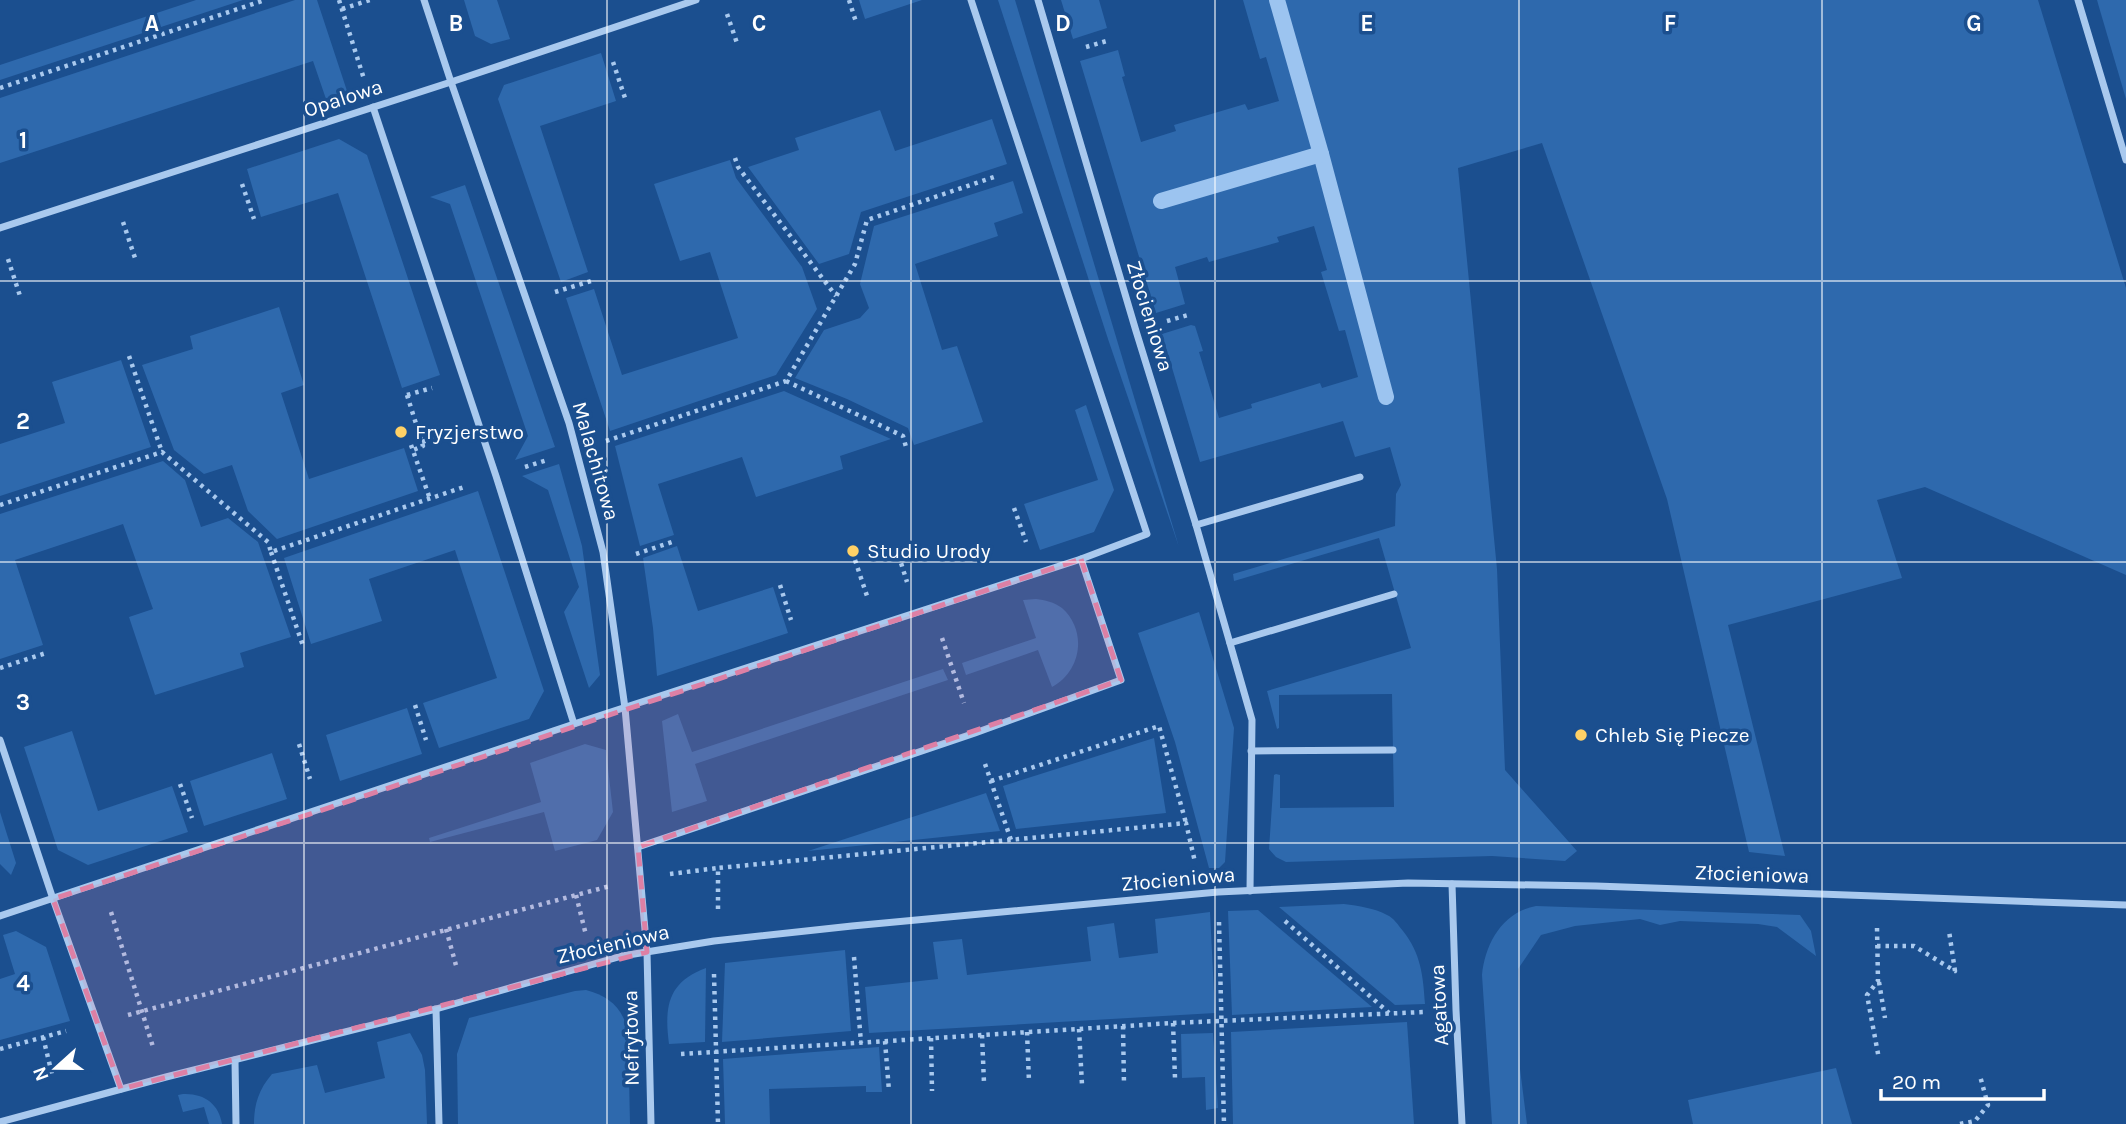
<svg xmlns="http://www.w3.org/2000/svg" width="2126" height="1124" font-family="Karla,sans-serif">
<rect width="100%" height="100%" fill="#1b4f8f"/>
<g fill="#2e69ad">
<polygon points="196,0 243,0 0,80 0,65"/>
<polygon points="295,0 317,0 347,91 326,99 313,61 0,163 0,98"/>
<polygon points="464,0 497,0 510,39 491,44 475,36"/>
<polygon points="859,0 922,0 865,19"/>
<polygon points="998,0 1015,0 1179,547 1108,339"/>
<polygon points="1061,0 1099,0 1107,28 1073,39"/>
<polygon points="1243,0 2038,0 2126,288 2126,575 1925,487 1877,500 1902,578 1728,625 1785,856 1749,852 1667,499 1542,143 1458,168 1497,569 1505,770 1577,851 1565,861 1492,856 1286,862 1276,857 1269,849 1274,775 1276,774 1280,775 1280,808 1394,807 1392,694 1279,695 1279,728 1277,729 1267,691 1411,648 1379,538 1234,581 1233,574 1395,526 1396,494 1401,485 1390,447 1355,457 1343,421 1200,462 1162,334 1191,325 1195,326 1203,351 1199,352 1219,418 1252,408 1251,404 1320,383 1322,388 1358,377 1345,330 1339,331 1321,272 1327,270 1314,226 1277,237 1279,242 1209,262 1207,257 1175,267 1185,304 1156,313 1080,61 1118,50 1125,76 1122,77 1141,142 1176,131 1174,125 1245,104 1248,110 1279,101 1266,57 1260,59"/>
<polygon points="2097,0 2126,0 2126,99 2099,7"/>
<polygon points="601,53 616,101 540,126 588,272 561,282 498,99 504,85"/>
<polygon points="880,110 895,151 992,119 1007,164 861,212 849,254 819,264 748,167 799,150 795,138"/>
<polygon points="339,139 367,155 440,375 402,388 338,193 261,217 247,169"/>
<polygon points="730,160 736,178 802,267 817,309 776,375 610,431 566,298 594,289 622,375 738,338 710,252 680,261 654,184"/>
<polygon points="1013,181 1023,213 994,223 998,236 915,264 942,350 957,346 983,422 914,445 908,428 847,399 795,378 824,330 860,318 869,308 860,284 874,226"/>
<polygon points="465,185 555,447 515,460 528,436 450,204 430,197"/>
<polygon points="279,307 304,385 281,393 309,479 404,448 418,491 277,539 248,511 232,465 204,474 174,450 142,365 193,349 190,336"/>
<polygon points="121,360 151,447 0,496 0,444 65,423 52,382"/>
<polygon points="784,391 891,439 840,456 843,469 756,497 742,457 658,484 674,535 640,546 615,446"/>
<polygon points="1086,405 1114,490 1094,532 1040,550 1024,504 1098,480 1075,410"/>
<polygon points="163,461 185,480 201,527 228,518 258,542 291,637 240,653 244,667 155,695 129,617 153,609 123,524 15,560 43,645 0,659 0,514"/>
<polygon points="559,464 582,546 600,675 589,688 564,612 579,587 548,490 522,476"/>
<polygon points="478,491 544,691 529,719 439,748 423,703 497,678 455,550 369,579 382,621 311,644 284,558"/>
<polygon points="677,546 698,611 773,587 788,633 657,676 653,628 643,558"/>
<path d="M1036,599C1045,600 1054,602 1062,608C1088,631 1081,672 1052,687L1038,650L966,675L962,663L1036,638L1023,600Z"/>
<polygon points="1199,612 1234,728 1225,862 1219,868 1209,868 1175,742 1138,633"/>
<polygon points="943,669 948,680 695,764 707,801 672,812 662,721 678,714 692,752"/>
<polygon points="407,708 422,754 340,781 326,735"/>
<polygon points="72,731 98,811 172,786 188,832 88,865 58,850 24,747"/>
<polygon points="1154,738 1166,813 1016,829 1003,786"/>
<polygon points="585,744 606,750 613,812 597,840 555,851 544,812 430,842 429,838 541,802 530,763"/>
<polygon points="272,753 287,799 204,826 190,781"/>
<polygon points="986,793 1000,831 808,851"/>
<polygon points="0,812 16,863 11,875 0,864"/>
<path d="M1344,904C1359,906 1374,908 1387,915C1394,918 1398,925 1403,931C1421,954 1423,975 1425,1004L1395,1005L1279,907Z"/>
<path d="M1536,906L1800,915L1811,931L1816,956L1777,927L1758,924L1680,921L1660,925L1640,919L1575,926L1541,935L1518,969L1520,1069L1527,1124H1492L1482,975C1485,944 1502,912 1536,906Z"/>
<polygon points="1258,910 1372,1007 1232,1015 1228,911"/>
<polygon points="1210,912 1215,1013 869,1033 865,987 938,979 933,942 962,939 967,975 1091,961 1087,927 1114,923 1119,958 1158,953 1155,919"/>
<polygon points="16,931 46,947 70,1021 0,1040 0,979 15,974 3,935"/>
<polygon points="845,950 851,1031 722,1042 725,963"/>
<path d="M706,968L705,1042L669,1044C664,1006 668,982 706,968Z"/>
<path d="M586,990C609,996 623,1008 628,1032L630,1124H458L457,1054L469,1018L575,991Z"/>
<polygon points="1407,1022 1414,1124 1233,1124 1231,1032"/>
<path d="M410,1033L422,1055L425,1070L427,1124H254C254,1104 259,1089 272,1074L317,1065L325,1093L385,1078L377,1042Z"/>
<polygon points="1213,1033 1218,1108 1206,1110 1205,1077 1182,1078 1181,1034"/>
<polygon points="879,1047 882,1092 866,1092 866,1086 769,1089 770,1124 725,1124 723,1059"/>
<polygon points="1836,1068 1852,1124 1693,1124 1688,1100"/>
<path d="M183,1094C204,1093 219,1104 222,1124H209L204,1107L183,1112L178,1095Z"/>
</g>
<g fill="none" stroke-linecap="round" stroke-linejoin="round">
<g stroke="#9cc4f0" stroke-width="16">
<polyline points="1277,0 1321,154 1386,397"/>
<polyline points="1161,201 1321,154"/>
</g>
<g stroke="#a9c9ee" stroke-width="4.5" stroke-dasharray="3.5 5" stroke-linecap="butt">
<polyline points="339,0 364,79"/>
<polyline points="849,0 856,22"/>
<polyline points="342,9 370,0"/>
<polyline points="727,14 738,46"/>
<polyline points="1086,47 1110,40"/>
<polyline points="613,62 625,98"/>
<polyline points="0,88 265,0"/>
<polyline points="735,158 738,167 836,296"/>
<polyline points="242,184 254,219"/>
<polyline points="123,222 135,258"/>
<polyline points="8,259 20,296"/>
<polyline points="555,292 591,281"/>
<polyline points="1167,321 1188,315"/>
<polyline points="129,356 162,452"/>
<polyline points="786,381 903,436 906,447"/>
<polyline points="407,395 423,446 413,450"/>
<polyline points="407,395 432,388"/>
<polyline points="606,441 786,381 855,264 867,220 997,176"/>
<polyline points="422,442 448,433"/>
<polyline points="411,445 430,499"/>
<polyline points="525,467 547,460"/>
<polyline points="0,505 162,452 268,542 271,552 467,486"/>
<polyline points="1014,508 1026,542"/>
<polyline points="896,547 907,582"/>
<polyline points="271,552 303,646"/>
<polyline points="636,554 675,541"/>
<polyline points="855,560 867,596"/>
<polyline points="780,585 791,620"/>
<polyline points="942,638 964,703"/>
<polyline points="0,668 46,653"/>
<polyline points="415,705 426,740"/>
<polyline points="299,744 310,779"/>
<polyline points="985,764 1011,840"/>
<polyline points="991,781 1159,726 1186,823"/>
<polyline points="180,784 192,818"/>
<polyline points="670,874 718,868"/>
<polyline points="576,895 586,935"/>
<polyline points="718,909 718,868 1186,823 1195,862"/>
<polyline points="111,912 153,1047"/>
<polyline points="1285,921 1389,1013"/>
<polyline points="1219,922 1224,1124"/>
<polyline points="1877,928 1878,981 1867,995 1879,1059"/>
<polyline points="446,929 457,969"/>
<polyline points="1877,946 1914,946 1955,971 1949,931"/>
<polyline points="854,957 861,1043"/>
<polyline points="714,974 718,1124"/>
<polyline points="1879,982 1885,1018"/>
<polyline points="128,1015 610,886"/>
<polyline points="1173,1023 1175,1078"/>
<polyline points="1123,1026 1124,1084"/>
<polyline points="1079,1029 1082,1085"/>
<polyline points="1027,1032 1029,1082"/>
<polyline points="982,1035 984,1083"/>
<polyline points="43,1037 52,1074"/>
<polyline points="931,1038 932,1091"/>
<polyline points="885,1041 889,1091"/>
<polyline points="0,1049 66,1031"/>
<polyline points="681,1054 1173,1023 1423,1012"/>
<polyline points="1960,1124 1975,1121 1988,1105 1980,1076"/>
</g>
<g stroke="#a9c9ee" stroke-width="7">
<polyline points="424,0 451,82 569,423 603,552 625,708 647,952 651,1124"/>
<polyline points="971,0 1147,534 1081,559"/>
<polyline points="1038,0 1136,331 1196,525 1252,720 1250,891"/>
<polyline points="2078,0 2126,160"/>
<polyline points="373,107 496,476 574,724"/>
<polyline points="0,228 451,82 696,0"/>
<polyline points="1196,525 1360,477"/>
<polyline points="1230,643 1394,594"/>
<polyline points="0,740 53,899 121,1089"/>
<polyline points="1251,751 1393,750"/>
<polyline points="1452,884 1456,1010 1462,1124"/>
<polyline points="0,916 574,724 1081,559 1121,680 975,733 638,847"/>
<polyline points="436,1009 439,1124"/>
<polyline points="235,1060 236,1124"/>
<polyline points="0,1122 166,1077 436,1009 622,956 714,941 852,926 1218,892 1408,883 1596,886 2126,905"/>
</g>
</g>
<path fill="#dd80a5" fill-opacity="0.2" stroke="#dd80a5" stroke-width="5" stroke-dasharray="14 9" stroke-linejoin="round" d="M1081,559L1121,680L638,847L647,952L121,1089L53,899Z"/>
<path fill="none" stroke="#fff" stroke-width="2" stroke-opacity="0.55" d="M304,0V1124M607,0V1124M911,0V1124M1215,0V1124M1519,0V1124M1822,0V1124M0,281H2126M0,562H2126M0,843H2126"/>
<g fill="#ffd166" stroke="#1b4f8f" stroke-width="2.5">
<circle cx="401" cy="432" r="7"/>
<circle cx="853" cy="551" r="7"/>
<circle cx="1581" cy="735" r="7"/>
</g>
<g text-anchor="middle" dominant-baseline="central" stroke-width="7" stroke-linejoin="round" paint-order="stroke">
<g font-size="21" fill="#fff" stroke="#1b4f8f">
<text transform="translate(343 98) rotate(-18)">Opalowa</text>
<text transform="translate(1150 316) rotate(73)">Złocieniowa</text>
<text transform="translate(596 461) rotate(74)">Malachitowa</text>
<text transform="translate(1752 874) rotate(2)">Złocieniowa</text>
<text transform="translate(1178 879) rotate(-5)">Złocieniowa</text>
<text transform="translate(613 944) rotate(-13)">Złocieniowa</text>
<text transform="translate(1439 1005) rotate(-93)">Agatowa</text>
<text transform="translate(631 1038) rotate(-91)">Nefrytowa</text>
</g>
<g font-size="21" fill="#fff" stroke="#1b4f8f" text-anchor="start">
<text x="415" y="432">Fryzjerstwo</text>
<text x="867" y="551">Studio Urody</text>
<text x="1595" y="735">Chleb Się Piecze</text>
</g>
</g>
<g font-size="23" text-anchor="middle" font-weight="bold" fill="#fff" stroke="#1b4f8f" stroke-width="7" stroke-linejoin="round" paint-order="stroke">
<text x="152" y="31">A</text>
<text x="456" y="31">B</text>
<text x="759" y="31">C</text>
<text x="1063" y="31">D</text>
<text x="1367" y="31">E</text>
<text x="1670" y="31">F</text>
<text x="1974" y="31">G</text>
<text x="23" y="148">1</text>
<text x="23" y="429">2</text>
<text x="23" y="710">3</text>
<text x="23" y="991">4</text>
</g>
<g transform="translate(56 1068) rotate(249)" stroke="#1b4f8f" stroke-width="5" paint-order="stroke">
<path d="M0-5L12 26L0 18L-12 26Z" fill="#ffffff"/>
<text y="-10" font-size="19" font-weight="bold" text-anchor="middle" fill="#ffffff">N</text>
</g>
<path d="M1881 1089v10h163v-10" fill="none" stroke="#ffffff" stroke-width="3.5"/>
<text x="1892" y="1089" font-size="21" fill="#ffffff" stroke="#1b4f8f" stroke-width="5" paint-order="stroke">20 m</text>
</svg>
